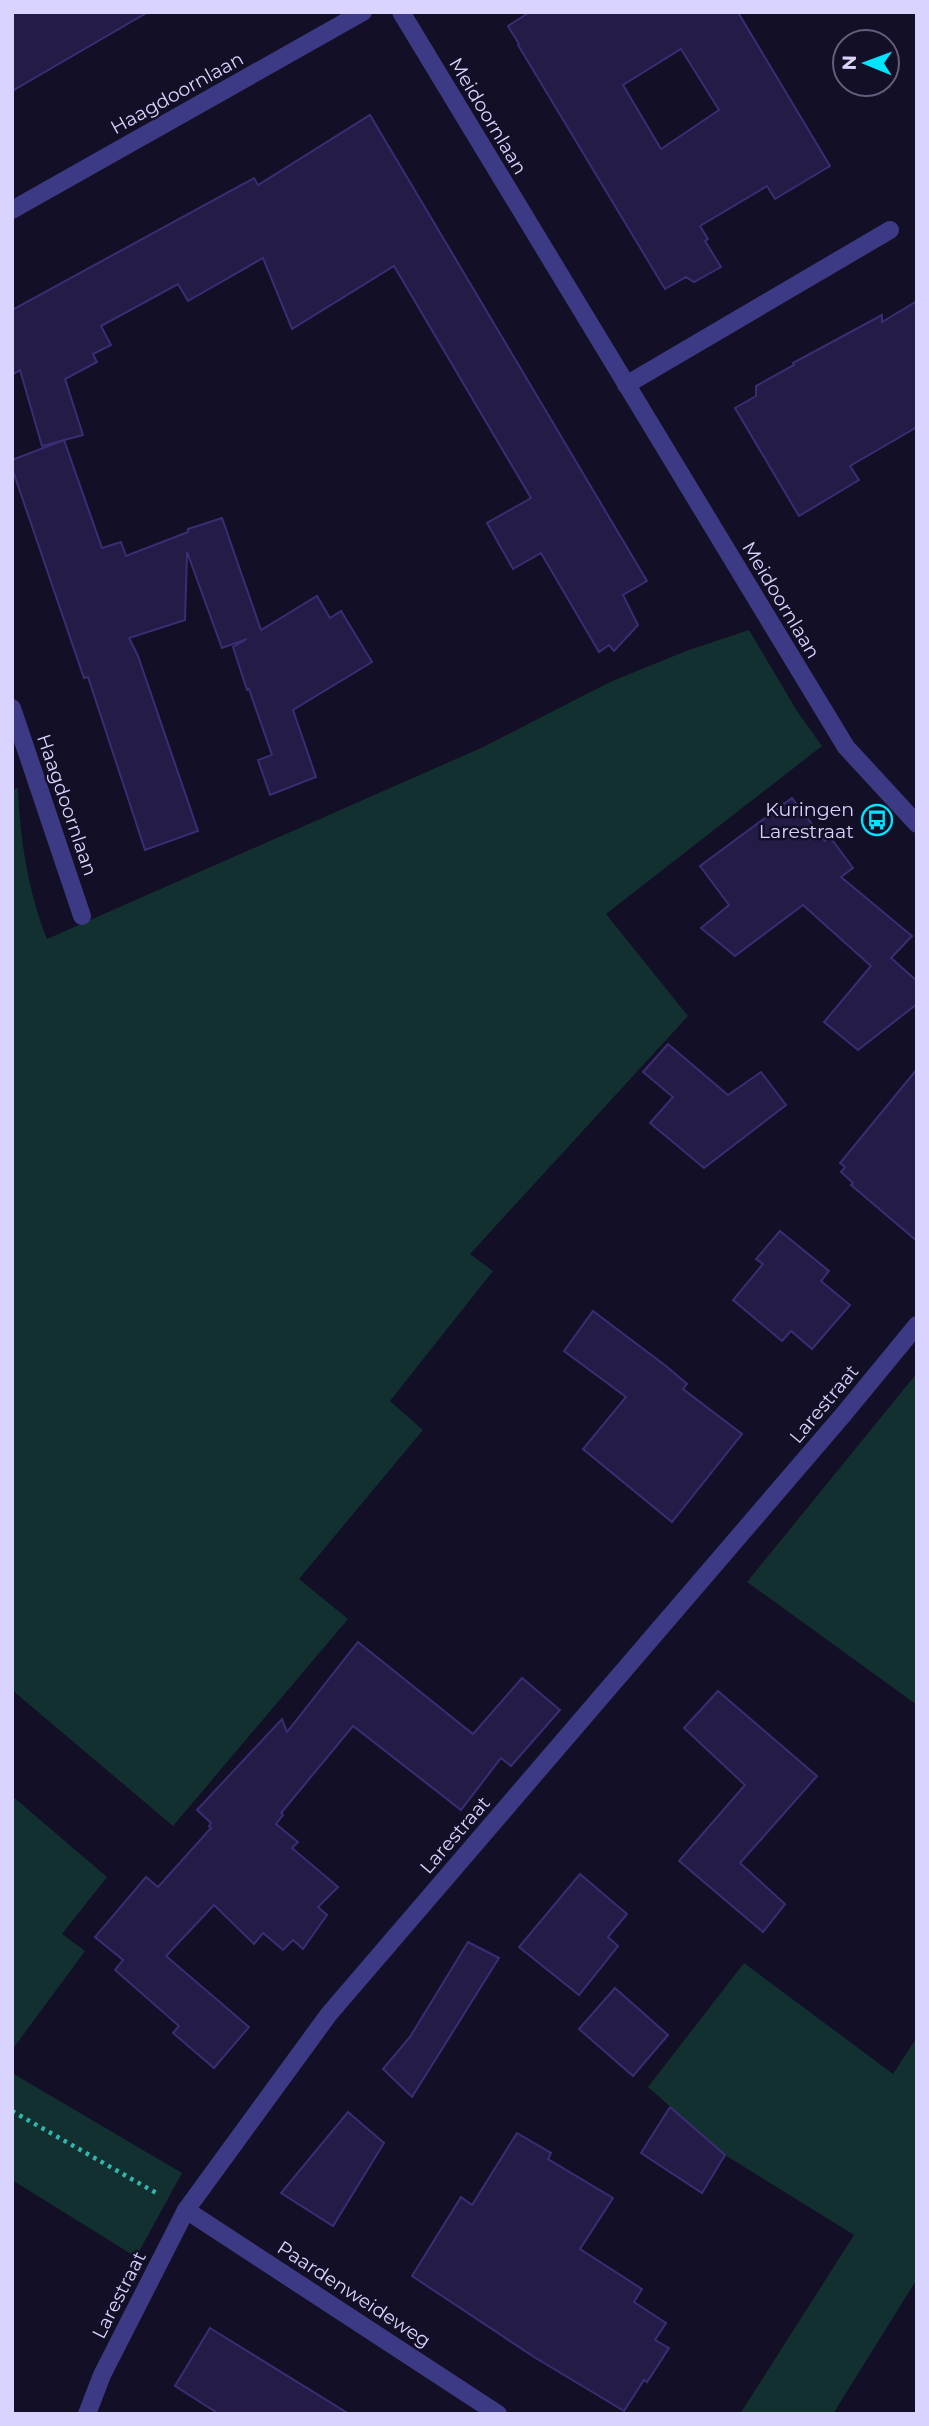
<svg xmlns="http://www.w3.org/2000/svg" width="929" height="2426" font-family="Montserrat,sans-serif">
<rect width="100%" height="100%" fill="#130f26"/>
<g fill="#12302f">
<path d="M749,630L797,711L822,746L606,914L688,1016L470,1254L493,1271L390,1401L423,1430L299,1579L348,1619L173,1826L12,1690V790L18,788C20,839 28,891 47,939L481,748L610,682L686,651Z"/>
<polygon points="917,1373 917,1705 747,1582"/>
<polygon points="12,1796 107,1877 62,1934 85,1951 12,2050"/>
<polygon points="744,1963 893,2074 917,2037 917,2279 833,2414 740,2414 854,2235 725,2155 648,2087"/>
<polygon points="12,2073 182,2173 136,2257 12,2180"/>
</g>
<g fill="#241b47" stroke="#3b2d73" stroke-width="2" fill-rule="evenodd">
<polygon points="12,12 148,12 12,91"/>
<path d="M530,12H742L739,14L830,166L775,199L767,186L700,226L708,239L705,241L721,267L694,282L686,277L665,289L518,45L519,44L508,26ZM681,49L719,110L661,149L623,85Z"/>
<polygon points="370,115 647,581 623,595 638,625 614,651 609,645 599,652 541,553 513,569 487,523 531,498 394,266 292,329 263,258 188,301 178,284 101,326 111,345 93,354 97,362 65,379 83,435 42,446 20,370 12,375 12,310 254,178 258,185"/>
<polygon points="917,301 917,427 850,466 859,480 799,516 735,408 756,396 756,386 794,365 793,363 882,315 882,322"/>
<polygon points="64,440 102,548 121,542 126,556 188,532 188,529 222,518 261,630 317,596 330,618 341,611 372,662 293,710 316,777 270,795 258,760 272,755 249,689 247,690 233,647 247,639 222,648 187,552 185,620 129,638 138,656 198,831 145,850 88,677 84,678 12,468 12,460"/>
<polygon points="792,798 825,841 830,837 853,868 841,877 912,936 891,958 917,981 917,1004 858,1050 824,1022 871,966 803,905 735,956 701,928 729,905 700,866"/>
<polygon points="668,1044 728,1095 761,1072 786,1105 704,1168 650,1123 673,1097 643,1072"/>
<polygon points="917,1069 917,1241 851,1185 853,1183 841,1172 845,1167 840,1163"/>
<polygon points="780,1231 829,1271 821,1281 850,1305 812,1349 791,1331 782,1341 733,1300 763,1264 756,1259"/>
<polygon points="593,1311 666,1366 687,1384 683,1389 742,1434 672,1522 583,1449 626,1397 564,1351"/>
<polygon points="358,1642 473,1734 522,1678 560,1710 511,1766 501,1758 461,1810 353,1726 281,1813 283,1815 276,1824 298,1842 292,1848 338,1887 318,1907 327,1915 303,1949 293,1940 283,1950 263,1933 254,1944 214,1905 166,1956 249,2027 214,2068 173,2033 179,2026 115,1970 123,1960 95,1937 146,1877 158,1887 211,1828 209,1826 211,1823 197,1810 282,1719 287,1732"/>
<polygon points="718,1691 817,1776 740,1863 785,1904 763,1932 679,1861 745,1785 684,1728"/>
<polygon points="580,1874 627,1914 608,1937 618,1946 579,1995 519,1947"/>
<polygon points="468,1942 499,1958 412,2097 383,2069 410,2037"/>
<polygon points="615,1988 668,2035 633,2076 579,2029"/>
<polygon points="670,2107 725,2155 702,2193 641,2153"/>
<polygon points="348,2112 384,2143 333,2226 281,2193"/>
<polygon points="517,2133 551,2153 548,2159 613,2198 580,2249 642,2289 634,2302 666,2323 655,2340 669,2348 647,2382 644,2380 624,2411 534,2357 412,2276 461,2197 472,2205"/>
<polygon points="210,2328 349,2414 219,2414 175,2386"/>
</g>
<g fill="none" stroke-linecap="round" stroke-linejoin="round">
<polyline stroke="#2fb8b0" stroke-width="4.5" stroke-dasharray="3.5 5" stroke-linecap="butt" points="12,2111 158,2194"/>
<g stroke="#3d3a85" stroke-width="18">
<polyline points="401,12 846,747 917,824"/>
<polyline points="12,210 363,12"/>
<polyline points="626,385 890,230"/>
<polyline points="12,708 82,916"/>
<polyline points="186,2210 498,2414"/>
<polyline points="87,2414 102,2375 186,2210 329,2014 843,1415 917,1325"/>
</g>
</g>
<defs>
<g id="bus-ring" transform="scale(1.575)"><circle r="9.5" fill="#130f26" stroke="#00e5ff" stroke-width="1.5"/><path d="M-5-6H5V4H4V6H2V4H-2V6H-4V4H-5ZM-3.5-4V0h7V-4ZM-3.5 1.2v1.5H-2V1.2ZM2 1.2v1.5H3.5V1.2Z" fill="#00e5ff"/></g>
</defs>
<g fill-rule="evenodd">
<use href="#bus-ring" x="877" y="820"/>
</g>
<g text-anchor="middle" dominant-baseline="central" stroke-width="5" stroke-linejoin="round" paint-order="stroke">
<g font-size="19" fill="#d9d4ff" stroke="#130f26">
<text transform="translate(177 93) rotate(-29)">Haagdoornlaan</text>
<text transform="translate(488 116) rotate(59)">Meidoornlaan</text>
<text transform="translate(781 600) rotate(59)">Meidoornlaan</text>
<text transform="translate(67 805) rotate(71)">Haagdoornlaan</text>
<text transform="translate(824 1404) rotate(-50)">Larestraat</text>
<text transform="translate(455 1835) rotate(-49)">Larestraat</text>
<text transform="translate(354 2294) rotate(33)">Paardenweideweg</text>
<text transform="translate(119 2295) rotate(-63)">Larestraat</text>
</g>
<g font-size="19" fill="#d9d4ff" stroke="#130f26" text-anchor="end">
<text x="854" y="809">Kuringen<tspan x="854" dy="22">Larestraat</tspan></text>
</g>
</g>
<rect width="929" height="2426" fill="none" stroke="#d9d4ff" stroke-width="28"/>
<g transform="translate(866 63) rotate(271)"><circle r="33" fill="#130f26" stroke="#625e7d" stroke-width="2"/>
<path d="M0-5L12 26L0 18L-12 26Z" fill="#00e5ff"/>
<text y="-10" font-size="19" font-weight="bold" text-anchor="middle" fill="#d9d4ff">N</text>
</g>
</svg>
